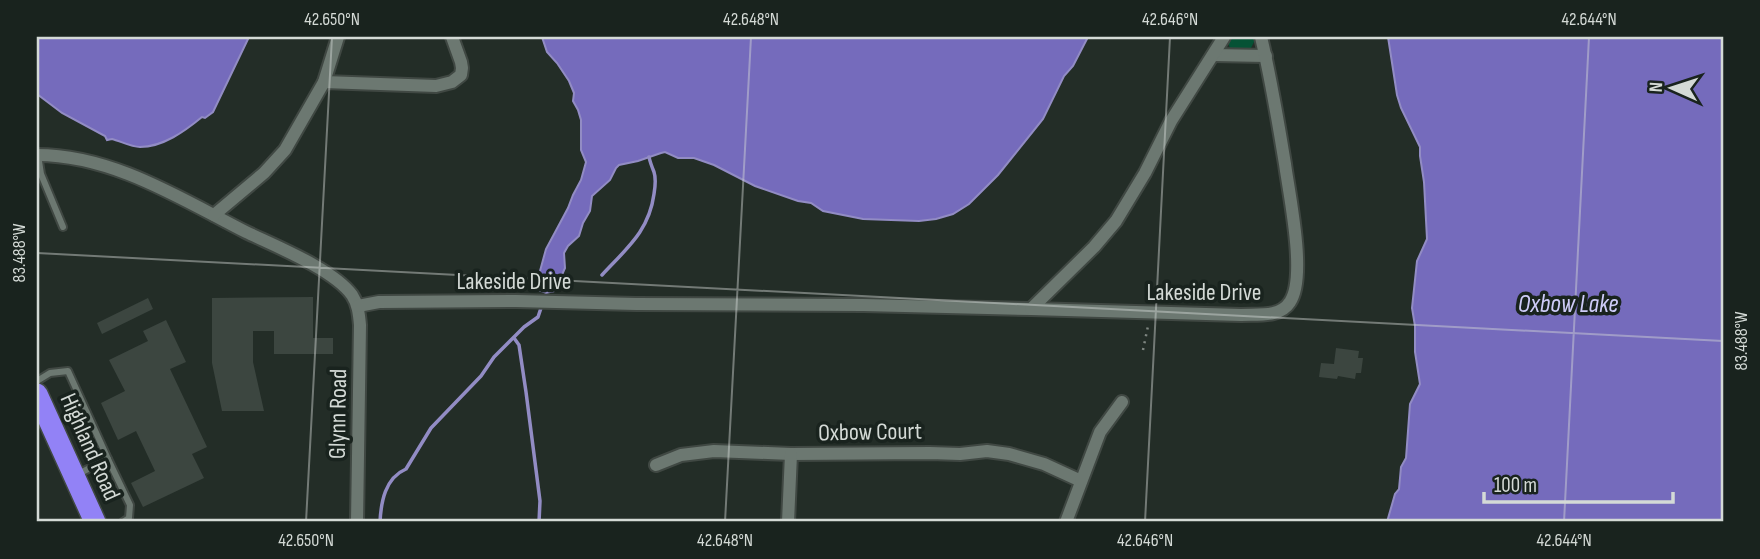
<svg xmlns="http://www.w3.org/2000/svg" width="1760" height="559" font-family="'Sofia Sans Condensed',sans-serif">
<rect width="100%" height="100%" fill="#232d27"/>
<polygon fill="#055235" points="1231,37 1254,37 1254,42 1251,48 1230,48 1228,43"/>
<g fill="#756bbc" stroke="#928cc4" stroke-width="2">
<path d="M37,37H249L213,112L205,118L202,117C185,131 163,147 140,147C131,147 120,141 112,139L107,140L105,136L62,113L37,94Z"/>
<polygon points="542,37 1088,37 1073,66 1064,76 1043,119 998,175 969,204 953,214 936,219 919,221 863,219 823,211 811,203 798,201 755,186 714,165 694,158 678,158 665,152 661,153 638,161 619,165 616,168 610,180 592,196 590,211 583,223 579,236 568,246 564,253 565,268 555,291 546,293 534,288 537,282 546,249 568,208 573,195 581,180 586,162 581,150 581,120 578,110 573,101 574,93 569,81 557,63 547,52"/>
<polygon points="1388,37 1723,37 1723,522 1387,522 1395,494 1399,489 1401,467 1406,458 1410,404 1420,384 1415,352 1415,326 1412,308 1417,261 1427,239 1424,182 1420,156 1420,147 1401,108 1397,95"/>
</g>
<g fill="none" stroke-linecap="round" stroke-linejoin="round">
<g stroke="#928cc4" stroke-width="3.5">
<path d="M602,275C627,248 649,231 654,194C655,188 656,178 654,172C652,167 650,162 649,157"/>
<polyline points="514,338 519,345 526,392 540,501 539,522"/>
<path d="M380,522C381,502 385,478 406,469L431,428L481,376L494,357L524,327L538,317L542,305"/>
</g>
</g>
<g fill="#3c4640">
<polygon points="313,297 313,338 333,338 333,354 274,354 274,331 253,331 253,362 264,411 222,411 212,363 212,298"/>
<polygon points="148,298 153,309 102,334 97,323"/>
<polygon points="166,320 186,362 170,369 207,447 192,454 204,478 143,507 131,483 155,471 136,431 118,440 101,403 125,391 109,360 148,341 143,331"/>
<polygon points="1336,348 1359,351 1358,358 1363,358 1361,373 1356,373 1355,379 1338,376 1337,379 1319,377 1321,363 1334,364"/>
</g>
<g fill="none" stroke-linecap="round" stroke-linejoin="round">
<g stroke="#404843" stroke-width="10">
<g id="lane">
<polyline points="38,155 41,174 63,227"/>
<polyline points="37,381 50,373 68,371 108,459"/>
<polyline points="78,474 108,459 130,505 129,518 123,522"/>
</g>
</g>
<g stroke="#404843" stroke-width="16">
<g id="street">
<polyline points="1213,55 1266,56"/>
<polyline points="324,82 436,86 452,82 461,75 462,68 461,62 452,37"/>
<path d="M37,155C113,155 181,199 246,232C275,246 333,269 352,295C358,304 359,314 360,325L357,522"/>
<polyline points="214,215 264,173 285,150 324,82 338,37"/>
<polyline points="358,306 379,302 516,301 636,304 863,305 1031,309 1094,247 1116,221 1145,173 1171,121 1224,37"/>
<path d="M1031,309L1241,315C1257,314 1280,318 1290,302C1307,277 1289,194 1285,164C1278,121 1271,79 1261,37"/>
<polyline points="656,465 681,455 714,451 791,454 930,453 960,454 987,451 1009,454 1044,464 1081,481"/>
<polyline points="788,522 791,454"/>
<polyline points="1066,522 1100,432 1122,402"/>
</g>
</g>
<g stroke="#404843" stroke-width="24">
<polyline id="highway" points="37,394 95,522"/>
</g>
<polyline stroke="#7e8681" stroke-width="2.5" stroke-dasharray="2 5" stroke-linecap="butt" points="1143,350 1148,326"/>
<use href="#lane" stroke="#6c7871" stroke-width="6"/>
<use href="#street" stroke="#6c7871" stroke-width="12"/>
<use href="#highway" stroke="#9282f6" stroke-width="21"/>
</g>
<path fill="none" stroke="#d4dad6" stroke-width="2" stroke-opacity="0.45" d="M37,253L1723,341M306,522L332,37M725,522L751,37M1145,522L1170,37M1564,522L1589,37"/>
<g text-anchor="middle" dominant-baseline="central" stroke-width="7" stroke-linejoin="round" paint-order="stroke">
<g font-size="24" fill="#d4dad6" stroke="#19231e">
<text x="514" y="281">Lakeside Drive</text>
<text x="1204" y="292">Lakeside Drive</text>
<text transform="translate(338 414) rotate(-89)">Glynn Road</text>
<text transform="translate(870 432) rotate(-1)">Oxbow Court</text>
<text transform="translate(90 447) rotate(66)">Highland Road</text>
</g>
<g font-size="26" font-style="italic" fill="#ceccf8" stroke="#19231e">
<text x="1568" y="304">Oxbow Lake</text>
</g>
</g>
<rect width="1760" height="559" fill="none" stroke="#19231e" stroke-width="77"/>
<g transform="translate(1672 88) rotate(273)" stroke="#19231e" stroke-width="5" paint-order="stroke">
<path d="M0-5L12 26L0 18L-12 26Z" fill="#d4dad6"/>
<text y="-10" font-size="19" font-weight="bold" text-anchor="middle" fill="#d4dad6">N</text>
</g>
<path d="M1484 492v10h189v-10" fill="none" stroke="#d4dad6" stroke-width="3.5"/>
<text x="1494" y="492" font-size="21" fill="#d4dad6" stroke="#19231e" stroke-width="5" paint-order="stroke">100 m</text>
<rect x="38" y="38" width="1684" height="482" fill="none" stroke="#d4dad6" stroke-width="2.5"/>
<g font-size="18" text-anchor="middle" fill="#d4dad6">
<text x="332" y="25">42.650°N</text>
<text x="751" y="25">42.648°N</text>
<text x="1170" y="25">42.646°N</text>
<text x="1589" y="25">42.644°N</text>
<text transform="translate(19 253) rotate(-90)" y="6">83.488°W</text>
<text transform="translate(1741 341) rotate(-90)" y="6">83.488°W</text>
<text x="306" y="546">42.650°N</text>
<text x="725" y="546">42.648°N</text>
<text x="1145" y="546">42.646°N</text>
<text x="1564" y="546">42.644°N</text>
</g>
</svg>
